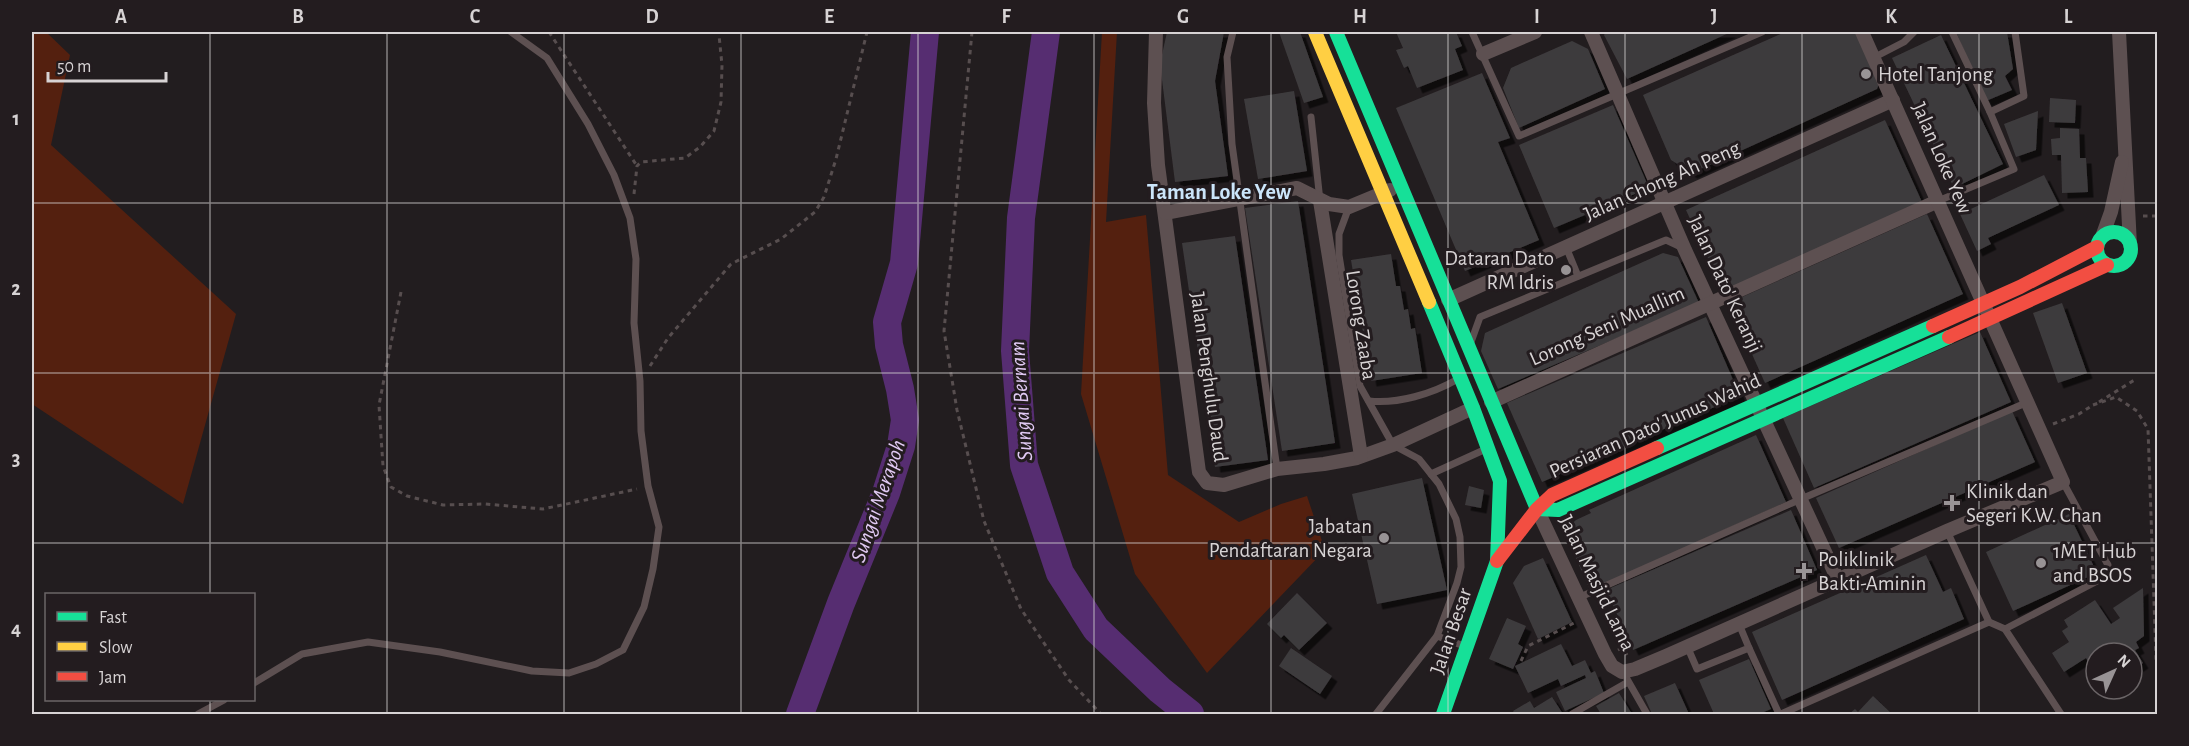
<svg xmlns="http://www.w3.org/2000/svg" width="2189" height="746" font-family="'Alegreya Sans',sans-serif">
<defs>
<filter id="shadow"><feDropShadow dx="5.5" dy="5.5" stdDeviation="0" flood-color="#0009"/></filter>
</defs>
<rect width="100%" height="100%" fill="#221d1f"/>
<g fill="#54200f">
<polygon points="32,32 46,32 70,55 51,145 236,314 183,504 32,404"/>
<polygon points="1102,32 1117,32 1106,222 1146,215 1168,475 1239,522 1281,504 1307,496 1325,550 1207,673 1135,574 1081,394"/>
</g>
<g fill="none" stroke-linecap="round" stroke-linejoin="round">
<g stroke="#562d71" stroke-width="28">
<polyline points="1046,32 1021,218 1015,351 1024,465 1060,573 1096,629 1160,690 1190,714"/>
<polyline points="800,714 841,603 886,493 901,446 905,420 900,389 889,345 887,322 904,263 925,32"/>
</g>
</g>
<g fill="#3e3b3d" filter="url(#shadow)">
<polygon points="1167,32 1224,32 1215,81 1228,176 1175,182 1160,64"/>
<polygon points="1279,32 1300,32 1323,97 1304,103"/>
<polygon points="1396,32 1456,32 1462,46 1455,49 1463,70 1417,88 1408,66 1404,68 1396,50 1403,48"/>
<polygon points="1606,32 1731,32 1627,79 1604,35"/>
<polygon points="1785,32 1859,32 1880,81 1877,89 1692,173 1671,160 1643,95"/>
<polygon points="1956,32 2007,32 2013,69 2005,76 2012,90 1986,101"/>
<polygon points="1941,35 2003,164 1954,188 1892,58"/>
<polygon points="1572,41 1588,49 1605,89 1519,128 1503,88 1511,68"/>
<polygon points="1482,73 1510,138 1498,142 1539,240 1465,271 1396,108"/>
<polygon points="1294,91 1307,171 1258,179 1244,99"/>
<polygon points="2050,98 2076,100 2075,123 2049,122"/>
<polygon points="1613,105 1649,188 1554,228 1519,145"/>
<polygon points="2038,111 2036,150 2016,157 2004,124"/>
<polygon points="1885,120 1922,202 1723,291 1686,210"/>
<polygon points="2060,128 2079,129 2080,158 2086,158 2088,192 2062,193 2061,155 2052,155 2051,139 2060,138"/>
<polygon points="2044,175 2059,205 1988,238 1991,244 1977,251 1960,214"/>
<polygon points="1298,201 1335,443 1282,451 1245,208"/>
<polygon points="1927,214 1963,294 1765,383 1729,303"/>
<polygon points="1235,236 1268,460 1215,467 1182,243"/>
<polygon points="1663,253 1678,257 1699,303 1498,389 1481,351 1485,333"/>
<polygon points="1391,254 1396,286 1400,286 1404,310 1408,309 1411,329 1415,328 1422,373 1371,381 1351,260"/>
<polygon points="2062,303 2087,373 2058,383 2033,313"/>
<polygon points="1706,317 1740,396 1542,482 1507,403"/>
<polygon points="1980,332 2011,402 1814,488 1783,418"/>
<polygon points="2012,411 2035,462 1839,548 1816,498"/>
<polygon points="1756,435 1786,502 1590,590 1564,531 1576,520 1591,513 1589,510"/>
<polygon points="1422,478 1447,590 1377,604 1352,494"/>
<polygon points="1469,486 1484,490 1481,508 1465,505"/>
<polygon points="1791,510 1817,570 1633,650 1606,590"/>
<polygon points="2069,514 2097,573 2013,611 1986,552"/>
<polygon points="1926,555 1943,592 1951,588 1964,619 1782,700 1752,632"/>
<polygon points="1543,558 1572,622 1538,639 1513,583 1524,566"/>
<polygon points="2143,588 2144,636 2136,642 2139,648 2135,650 2143,663 2132,670 2132,653 2096,653 2096,673 2086,658 2064,672 2052,653 2069,642 2062,631 2068,627 2064,620 2095,600 2111,624 2120,618 2113,608"/>
<polygon points="1297,593 1327,623 1299,650 1284,635 1281,638 1267,624"/>
<polygon points="1507,618 1526,626 1518,644 1523,647 1513,669 1489,659"/>
<polygon points="1561,644 1572,666 1585,660 1591,673 1595,671 1604,693 1565,711 1556,692 1586,678 1585,675 1561,686 1558,679 1528,693 1515,666"/>
<polygon points="1291,648 1332,676 1320,694 1279,666"/>
<polygon points="1749,659 1771,709 1759,714 1714,714 1699,680"/>
<polygon points="2096,674 2096,689 2103,689 2098,693 2089,679"/>
<polygon points="1675,683 1689,714 1652,714 1644,696"/>
<polygon points="1619,693 1632,714 1601,714 1596,706"/>
<polygon points="1873,696 1892,714 1849,714 1855,709 1858,712"/>
<polygon points="1552,697 1563,714 1515,714 1513,711 1530,701 1534,708"/>
</g>
<g fill="none" stroke-linecap="round" stroke-linejoin="round">
<g stroke="#574e4f" stroke-width="3" stroke-dasharray="4.5 4.5" stroke-linecap="butt">
<polyline points="549,32 637,166"/>
<polyline points="972,32 944,331 957,410 984,521 1021,609 1069,680 1101,714"/>
<polyline points="634,194 637,166 641,162 685,158 700,147 714,131 721,102 722,65 719,35"/>
<polyline points="2143,216 2158,216"/>
<polyline points="401,292 379,405 383,466 391,487 407,496 443,505 485,504 543,509 637,489"/>
<polyline points="650,366 668,338 731,264 781,239 815,212 824,197 836,159 867,32"/>
<polyline points="2099,402 2136,379"/>
<polyline points="2093,405 2116,397 2137,411 2148,429 2156,659 2158,658"/>
<polyline points="2053,424 2079,414 2093,405"/>
<polyline points="1618,650 1622,648 1627,655"/>
<polyline points="1521,661 1528,646 1576,622"/>
</g>
<g stroke="#5d5051" stroke-width="7">
<polyline points="1233,32 1227,57 1232,144 1277,469"/>
<polyline points="1472,32 1519,136 1762,32"/>
<polyline points="1873,58 1904,42 1914,32"/>
<polyline points="1990,112 2024,96 2015,32"/>
<polyline points="1311,117 1320,201"/>
<polyline points="1938,201 2014,169 1990,112 1952,32"/>
<polyline points="1349,207 1339,234 1339,255 1360,386 1393,445 1419,459 1439,484 1456,519 1460,537 1461,567 1457,583 1437,636 1464,646"/>
<polyline points="1566,247 1578,276"/>
<polyline points="1471,342 1480,317 1661,242 1666,240 1681,247"/>
<path d="M1369,401C1398,404 1432,394 1458,379"/>
<polyline points="1431,474 1486,449"/>
<polyline points="1947,531 1989,622 2005,629 2061,714"/>
<polyline points="1578,598 1801,499 2028,402"/>
<polyline points="2005,629 2103,578 2108,565 2063,482"/>
<polyline points="1687,646 1697,669 1749,648 1739,624"/>
<polyline points="1749,648 1779,714"/>
<polyline points="1627,679 1647,714"/>
<polyline points="254,683 302,654 368,642 440,652 532,671 569,673 596,664 623,650 644,607 653,569 659,527 648,486 641,431 640,381 634,323 636,259 630,218 614,175 588,124 547,58 511,32"/>
<polyline points="198,714 224,700"/>
<polyline points="1376,714 1437,636"/>
<polyline points="1572,714 1628,682"/>
<polyline points="1781,714 1989,622"/>
</g>
<g stroke="#5d5051" stroke-width="14">
<polyline points="1156,32 1154,103 1158,165 1199,472 1207,483 1224,485 1277,469 1324,464 1357,458 1393,445 1473,408"/>
<polyline points="1591,32 1685,250 1838,580"/>
<polyline points="2119,32 2130,245"/>
<polyline points="1483,54 1535,32"/>
<polyline points="1320,201 1361,456"/>
<polyline points="1165,213 1297,188 1329,204 1349,207 1390,190"/>
<polyline points="2102,237 2111,212 2122,162"/>
<polyline points="1448,300 1893,100"/>
<polyline points="1491,402 1938,201"/>
<polyline points="1537,509 1605,654 1612,666 1622,672 1635,669 1666,656 1947,531 2063,482 1862,32"/>
</g>
<g stroke="#16e098" stroke-width="14">
<polyline points="1336,32 1537,509"/>
<circle cx="2114" cy="249" r="17"/>
<polyline points="1429,302 1473,408 1500,481 1497,561 1443,714"/>
<polyline points="1657,448 1933,326"/>
<polyline points="1537,509 1558,510 1949,337"/>
</g>
<polyline stroke="#ffcf43" stroke-width="14" points="1315,32 1429,302"/>
<g stroke="#f24e42" stroke-width="14">
<polyline points="1933,326 2020,287 2097,247"/>
<polyline points="1949,337 2107,265"/>
<polyline points="1497,561 1537,509 1552,495 1657,448"/>
</g>
</g>
<path fill="none" stroke="#d7d3d4" stroke-width="1.5" stroke-opacity="0.55" d="M210,32V594M387,32V714M564,32V714M741,32V714M918,32V714M1094,32V714M1271,32V714M1448,32V714M1625,32V714M1802,32V714M1979,32V714M32,203H2158M32,373H2158M32,543H2158M210,700V714"/>
<g fill="#989395" stroke="#231c1f" stroke-width="2">
<circle cx="1866" cy="74" r="6"/>
<circle cx="1566" cy="270" r="6"/>
<path d="M1949 494h6v6h6v6h-6v6h-6v-6h-6v-6h6z"/>
<circle cx="1384" cy="538" r="6"/>
<circle cx="2041" cy="563" r="6"/>
<path d="M1801 562h6v6h6v6h-6v6h-6v-6h-6v-6h6z"/>
</g>
<g text-anchor="middle" dominant-baseline="central" stroke-width="6" stroke-linejoin="round" paint-order="stroke">
<g font-size="21" fill="#d7d3d4" stroke="#231c1f" text-anchor="start">
<text x="1878" y="74">Hotel Tanjong</text>
<text x="1554" y="258" text-anchor="end">Dataran Dato<tspan x="1554" dy="24">RM Idris</tspan></text>
<text x="1966" y="491">Klinik dan<tspan x="1966" dy="24">Segeri K.W. Chan</tspan></text>
<text x="1372" y="526" text-anchor="end">Jabatan<tspan x="1372" dy="24">Pendaftaran Negara</tspan></text>
<text x="2053" y="551">1MET Hub<tspan x="2053" dy="24">and BSOS</tspan></text>
<text x="1818" y="559">Poliklinik<tspan x="1818" dy="24">Bakti-Aminin</tspan></text>
</g>
<g font-size="21" fill="#d7d3d4" stroke="#231c1f">
<text transform="translate(1942 158) rotate(66)">Jalan Loke Yew</text>
<text transform="translate(1662 181) rotate(-24)">Jalan Chong Ah Peng</text>
<text transform="translate(1725 284) rotate(65)">Jalan Dato' Keranji</text>
<text transform="translate(1361 325) rotate(81)">Lorong Zaaba</text>
<text transform="translate(1607 326) rotate(-24)">Lorong Seni Muallim</text>
<text transform="translate(1209 377) rotate(82)">Jalan Penghulu Daud</text>
<text transform="translate(1655 426) rotate(-24)">Persiaran Dato' Junus Wahid</text>
<text transform="translate(1597 583) rotate(64)">Jalan Masjid Lama</text>
<text transform="translate(1451 631) rotate(-71)">Jalan Besar</text>
</g>
<g font-size="22" font-weight="bold" fill="#cbe5fa" stroke="#231c1f">
<text x="1219" y="192">Taman Loke Yew</text>
</g>
<g font-size="22" font-style="italic" fill="#e1caf4" stroke="#231c1f">
<text transform="translate(1021 401) rotate(-94)">Sungai Bernam</text>
<text transform="translate(878 501) rotate(-71)">Sungai Merapoh</text>
</g>
</g>
<rect width="2189" height="746" fill="none" stroke="#231c1f" stroke-width="66"/>
<rect x="45" y="593" width="210" height="108" fill="#231c1f" stroke="#6b6567" stroke-width="1.5"/>
<rect x="57" y="612" width="30" height="9" fill="#16e098" stroke="#6b6567" stroke-width="1.5"/>
<text x="99" y="623" font-size="18" fill="#d7d3d4">Fast</text>
<rect x="57" y="642" width="30" height="9" fill="#ffcf43" stroke="#6b6567" stroke-width="1.5"/>
<text x="99" y="653" font-size="18" fill="#d7d3d4">Slow</text>
<rect x="57" y="672" width="30" height="9" fill="#f24e42" stroke="#6b6567" stroke-width="1.5"/>
<text x="99" y="683" font-size="18" fill="#d7d3d4">Jam</text>
<g transform="translate(2114 671) rotate(45)"><circle r="28" fill="#231c1f" stroke="#6b6567" stroke-width="1.5"/>
<path d="M0-4.5L10 22L0 15L-10 22Z" fill="#989395"/>
<text y="-9" font-size="16" font-weight="bold" text-anchor="middle" fill="#d7d3d4">N</text>
</g>
<path d="M48 72v9h118v-9" fill="none" stroke="#d7d3d4" stroke-width="3"/>
<text x="57" y="72" font-size="18" fill="#d7d3d4" stroke="#231c1f" stroke-width="4.5" paint-order="stroke">50 m</text>
<rect x="33" y="33" width="2123" height="680" fill="none" stroke="#d7d3d4" stroke-width="2"/>
<g font-size="20" text-anchor="middle" font-weight="bold" fill="#d7d3d4">
<text x="121" y="23">A</text>
<text x="298" y="23">B</text>
<text x="475" y="23">C</text>
<text x="652" y="23">D</text>
<text x="829" y="23">E</text>
<text x="1006" y="23">F</text>
<text x="1183" y="23">G</text>
<text x="1360" y="23">H</text>
<text x="1537" y="23">I</text>
<text x="1714" y="23">J</text>
<text x="1891" y="23">K</text>
<text x="2068" y="23">L</text>
<text x="16" y="125">1</text>
<text x="16" y="295">2</text>
<text x="16" y="465">3</text>
<text x="16" y="635">4</text>
</g>
</svg>
